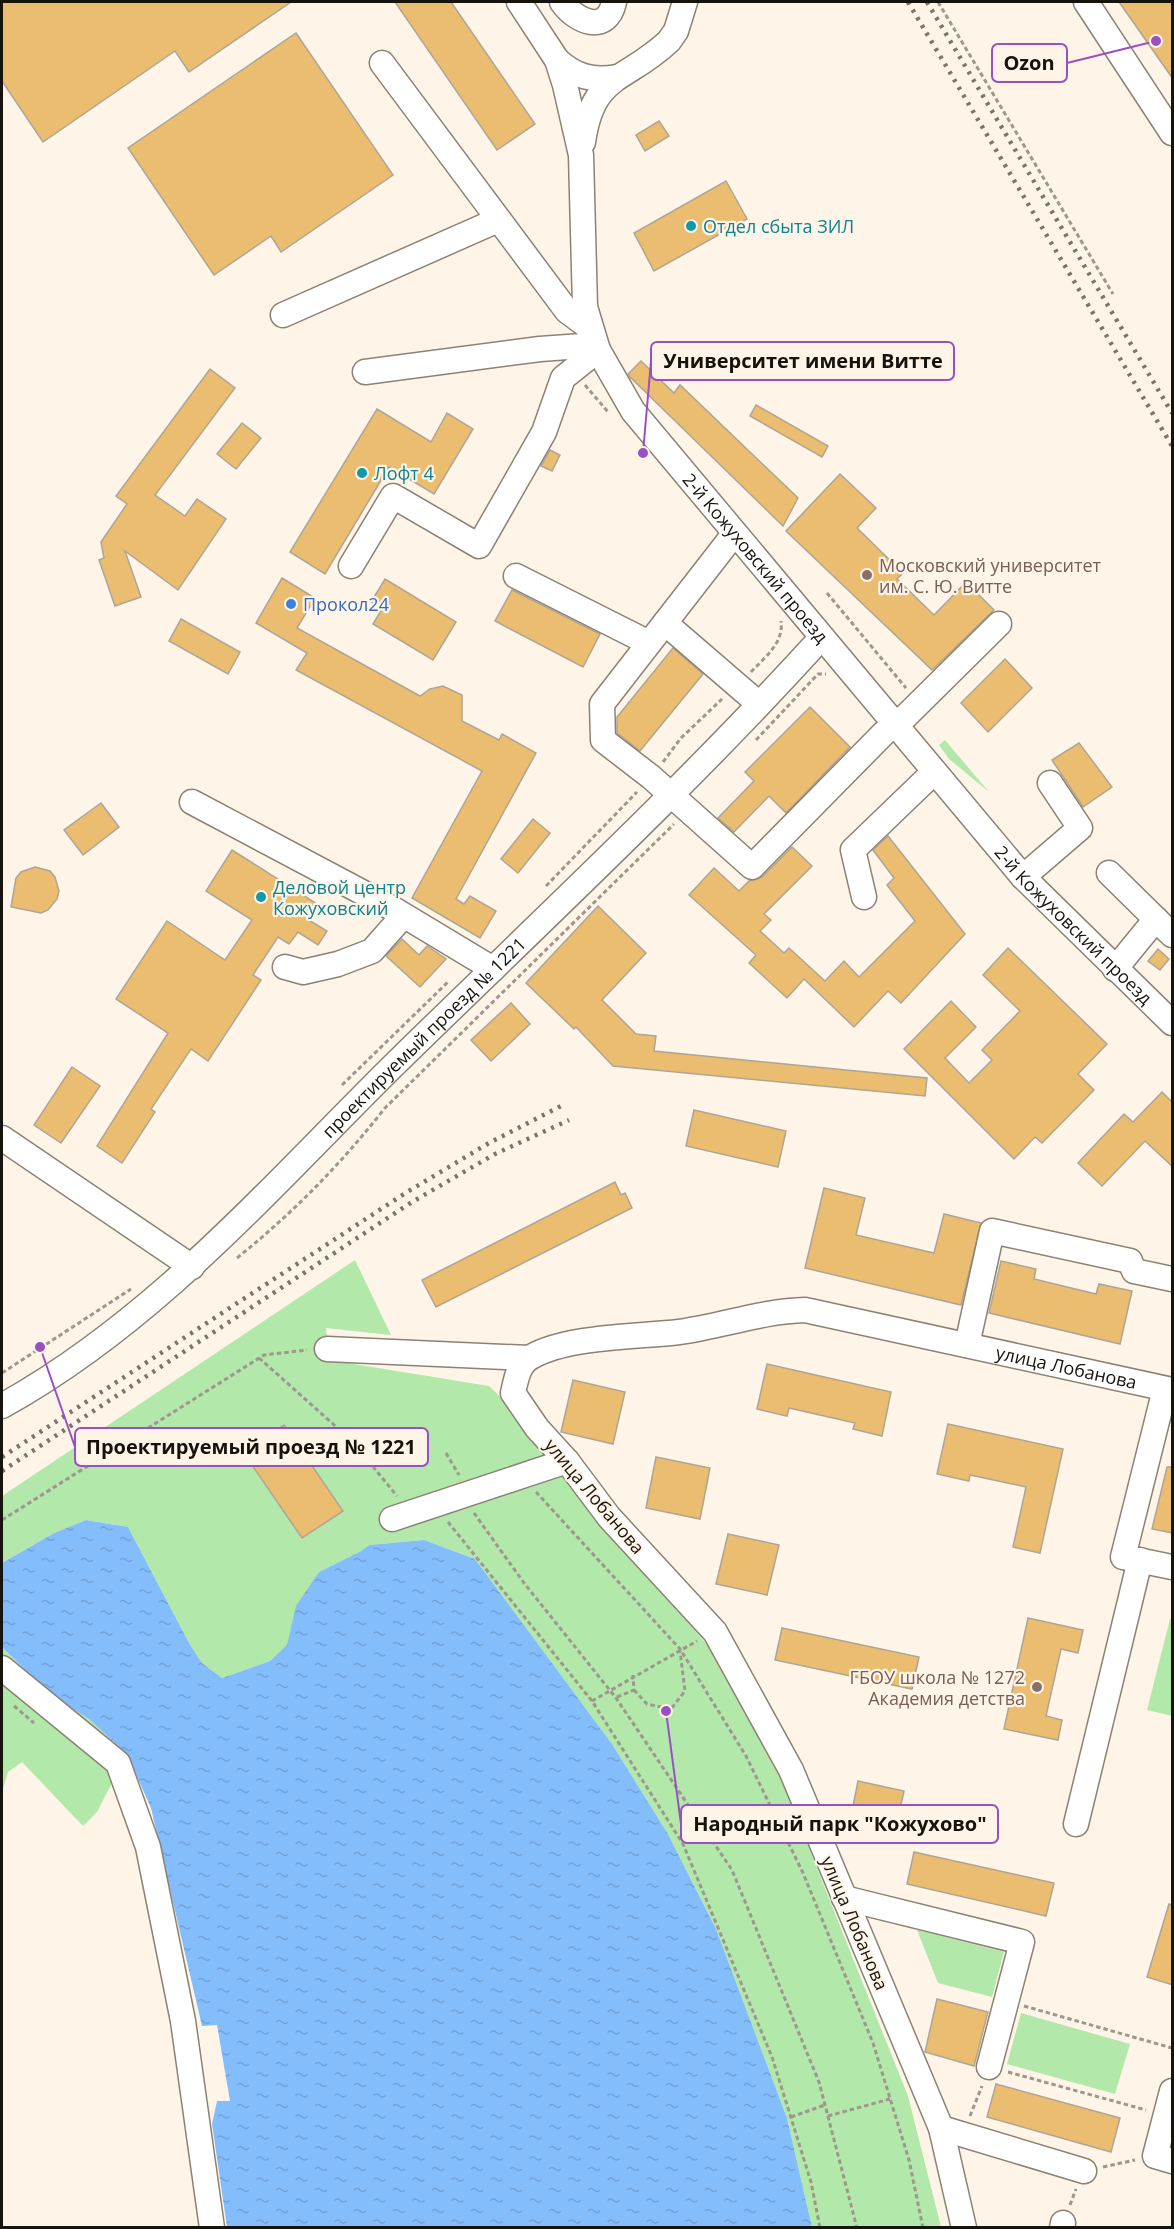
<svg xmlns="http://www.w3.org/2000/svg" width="1174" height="2229" font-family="'Open Sans',sans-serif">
<defs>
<pattern id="water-ripples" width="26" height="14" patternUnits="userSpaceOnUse" patternTransform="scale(1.5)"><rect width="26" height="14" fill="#84bdfc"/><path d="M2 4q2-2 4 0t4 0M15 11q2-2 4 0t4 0" fill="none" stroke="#71a1d7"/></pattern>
</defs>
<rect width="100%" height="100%" fill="#fef5e8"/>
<g fill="#b3e8ab">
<polygon points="945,740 989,792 949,759 939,745"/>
<polygon points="355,1260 391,1335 326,1328 329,1360 489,1386 522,1418 707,1645 779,1773 908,2096 941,2227 812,2227 787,2118 716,1929 668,1834 612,1744 475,1559 424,1540 369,1545 361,1551 319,1572 288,1645 270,1661 222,1678 202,1663 189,1643 128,1527 86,1520 54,1533 2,1563 2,1496"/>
<polygon points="1170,1619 1172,1619 1172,1716 1147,1710"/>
<polygon points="2,1647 53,1697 89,1719 127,1754 97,1812 83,1826 22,1762 8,1772 2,1792"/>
<polygon points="917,1930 1004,1952 992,1997 938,1983"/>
<polygon points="1021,2013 1130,2044 1115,2094 1007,2064"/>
</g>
<polygon fill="url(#water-ripples)" points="86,1520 128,1527 189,1643 202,1663 222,1678 270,1661 287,1645 296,1606 319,1572 361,1551 369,1545 424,1540 475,1559 612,1744 668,1834 716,1929 787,2118 812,2227 227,2227 212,2124 217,2101 230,2101 217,2025 202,2026 151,1808 127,1754 89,1719 53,1697 2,1647 2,1563 54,1533"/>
<g fill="#eabd70" stroke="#afa595" stroke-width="1.5">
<polygon points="2,2 291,2 189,72 175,51 43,142 2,81"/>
<polygon points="395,2 451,2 535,124 497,150"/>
<polygon points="1119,2 1173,2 1173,79 1131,19"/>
<polygon points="296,33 393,175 281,252 271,236 214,275 128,148"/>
<polygon points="659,121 669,136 645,151 636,135"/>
<polygon points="726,181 747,219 654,271 634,233"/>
<polygon points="641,361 674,393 680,385 798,498 783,526 630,377 628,374"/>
<polygon points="210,369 235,388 155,495 185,516 197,499 226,519 178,590 125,551 141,597 115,606 99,560 104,558 101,542 127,504 116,496"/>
<polygon points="756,405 828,446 822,457 750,416"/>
<polygon points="377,409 431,442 447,413 473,429 434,494 389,467 325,574 290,552"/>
<polygon points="242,423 261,438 236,469 217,454"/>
<polygon points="550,450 560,455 552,471 541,466"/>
<polygon points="840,474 876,508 857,528 903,573 897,579 934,615 966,582 994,610 932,670 786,531"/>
<polygon points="282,578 315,598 297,628 420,696 430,689 443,686 462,695 462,721 499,740 502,734 536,753 456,899 464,904 470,896 496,911 480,938 412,898 482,771 296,670 307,653 256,623"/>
<polygon points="385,579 456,622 433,660 373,624 382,609 371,602"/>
<polygon points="512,590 600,634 583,667 495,621"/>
<polygon points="181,619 240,652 228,674 169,641"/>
<polygon points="673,648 703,674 640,751 617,733 617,717"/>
<polygon points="1005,659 1032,688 988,732 961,703"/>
<polygon points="810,707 850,747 786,813 769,796 734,832 718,818 754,781 745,772"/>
<polygon points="1079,743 1112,787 1083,807 1052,760"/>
<polygon points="101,803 119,827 83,855 64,830"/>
<polygon points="533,819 550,833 518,873 501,859"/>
<polygon points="888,836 965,934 901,1003 888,991 854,1027 804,979 787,998 749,963 756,955 689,895 714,868 739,891 749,881 762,877 792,847 812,866 764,914 771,920 760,931 784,953 789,948 825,981 844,961 859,977 915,921 887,885 894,878 873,850"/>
<polygon points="232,850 317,904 307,919 327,931 318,945 298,932 289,944 278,937 253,975 261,980 208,1061 191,1049 151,1109 155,1112 122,1163 97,1146 168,1033 116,999 167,921 225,960 252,920 206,891"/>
<polygon points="35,867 50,871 55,877 59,891 57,899 48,910 41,913 11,907 16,878 21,872"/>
<polygon points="598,906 646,953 602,1000 636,1034 656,1036 654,1051 927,1078 925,1096 613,1066 576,1027 574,1029 526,983"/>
<polygon points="402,939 419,955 427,946 446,959 420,987 386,956"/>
<polygon points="1008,948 1107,1044 1078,1074 1094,1090 1042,1143 1035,1137 1014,1159 904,1049 951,1001 976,1027 945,1058 969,1083 992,1060 982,1050 1020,1011 983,975"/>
<polygon points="1158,949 1169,959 1160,970 1148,961"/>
<polygon points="511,1003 530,1024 491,1061 471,1040"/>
<polygon points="72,1067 100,1086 61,1143 34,1125"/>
<polygon points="1162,1092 1173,1103 1173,1167 1145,1141 1102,1186 1078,1163 1124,1114 1133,1122"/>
<polygon points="694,1110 786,1131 778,1167 686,1146"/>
<polygon points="615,1182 621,1195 625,1193 632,1208 436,1307 422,1280"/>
<polygon points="824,1188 865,1198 856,1235 934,1253 944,1214 981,1223 961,1305 805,1268"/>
<polygon points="1001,1261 1036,1269 1034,1279 1096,1294 1099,1284 1132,1291 1120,1344 989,1313"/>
<polygon points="767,1364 891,1392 882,1436 853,1429 855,1423 789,1408 787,1416 757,1409"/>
<polygon points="573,1380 625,1392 613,1444 561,1432"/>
<polygon points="948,1424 1063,1449 1040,1553 1013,1547 1026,1487 970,1475 969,1481 937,1474"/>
<polygon points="284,1425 343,1511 302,1538 243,1452"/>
<polygon points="656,1457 710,1468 700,1519 646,1508"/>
<polygon points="1167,1467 1173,1467 1173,1533 1152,1529"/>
<polygon points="728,1534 779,1545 767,1595 716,1584"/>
<polygon points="1028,1618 1083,1630 1078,1653 1061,1649 1046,1716 1062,1720 1058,1740 1004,1729"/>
<polygon points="782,1628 919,1657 912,1689 775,1660"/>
<polygon points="858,1781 904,1791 893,1841 848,1832"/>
<polygon points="914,1852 1054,1883 1046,1916 907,1884"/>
<polygon points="1169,1904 1173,1905 1173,1985 1147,1977"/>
<polygon points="937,1999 988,2012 974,2066 925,2052"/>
<polygon points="996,2084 1120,2118 1111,2152 987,2117"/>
</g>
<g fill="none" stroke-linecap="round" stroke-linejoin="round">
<g stroke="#8c8273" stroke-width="27">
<g id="minor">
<path id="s1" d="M519,2L557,60L565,85L581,155L585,307L598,350L633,411L1023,877L1172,1023"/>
<path d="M562,2C576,22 607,35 614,2"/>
<polyline points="1086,2 1172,133"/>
<path d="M557,60C576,77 592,81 617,77"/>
<polyline points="382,63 567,311 590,328"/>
<path d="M583,142C593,72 626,82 669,41L676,31L685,2"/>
<polyline points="283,315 498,220"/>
<polyline points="365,372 540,349 596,345"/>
<polyline points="734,534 602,704 603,740 651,777 752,867 884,733 906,716 999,624"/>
<polyline points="351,566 393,496 479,546 544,432 563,378 598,350"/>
<polyline points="516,576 649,643"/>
<polyline points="665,623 759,704"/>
<polyline points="192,802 390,907 493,969"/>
<polyline points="1109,873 1172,935"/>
<polyline points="1023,877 1080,828 1050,783"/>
<polyline points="864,897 853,850 933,773"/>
<polyline points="285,967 303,972 338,964 372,951 403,916"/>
<polyline points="1115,969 1156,919"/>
<polyline points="2,1138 192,1267"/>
<polyline points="967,1345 992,1231 1130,1261 1134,1271 1172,1279"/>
<polyline points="327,1349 529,1358"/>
<polyline points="1165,1389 1123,1557 1172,1567"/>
<path id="s2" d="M2,1406C157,1320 272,1185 397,1062C540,922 687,786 821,638"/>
<polyline points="392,1519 567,1461"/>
<polyline points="2,1668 118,1763 148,1847 183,2021 212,2228"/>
<polyline points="1076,1824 1140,1560"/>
<polyline points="844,1898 1022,1942 989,2067"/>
<polyline points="1172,2091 1155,2156 1172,2161"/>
<polyline points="941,2128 1084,2171"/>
<path id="s3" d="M964,2228L941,2128L791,1770L715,1632L609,1517L567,1461L537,1428L513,1393C516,1380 518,1364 531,1357C567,1336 637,1337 679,1332C722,1326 763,1311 805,1310L1172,1390"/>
<polyline points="1062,2228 1063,2223"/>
</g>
</g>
<g stroke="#9d978c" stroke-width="3" stroke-dasharray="4.5 3" stroke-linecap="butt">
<polyline points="938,2 1113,294"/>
<polyline points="585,385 608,412"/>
<polyline points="827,593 906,688"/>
<path d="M751,672C765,657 784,643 781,621"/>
<polyline points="756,740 818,674 826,674"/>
<polyline points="663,762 681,738 722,699"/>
<polyline points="546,886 637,792"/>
<polyline points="342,1085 449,981"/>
<path d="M237,1258C295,1211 339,1166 385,1108L674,824"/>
<polyline points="259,1358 352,1441 397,1496"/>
<polyline points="2,1373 131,1289"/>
<polyline points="446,1453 459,1475"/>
<polyline points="536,1492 680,1649 746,1756 803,1873 873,2043 909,2160 923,2228"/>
<polyline points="474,1513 524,1583 616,1698 732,1870 819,2082 857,2228"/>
<polyline points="2,1520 264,1355 307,1350"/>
<polyline points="448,1522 592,1701 683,1844 772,2057 811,2182 820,2228"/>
<polyline points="634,1690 647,1704 671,1709 685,1691 680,1651"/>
<polyline points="617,1697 634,1690 633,1675"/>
<polyline points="592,1701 697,1641"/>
<polyline points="14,1706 34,1723"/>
<polyline points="1024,2006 1172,2048"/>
<polyline points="1008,2072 1146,2110"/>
<polyline points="828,2116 890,2099"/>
<polyline points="970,2116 982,2086"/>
<polyline points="791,2117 825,2105"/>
<polyline points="1103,2167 1135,2160"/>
<polyline points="1070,2205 1076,2189"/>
</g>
<use href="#minor" stroke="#fff" stroke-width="24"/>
<g stroke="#7a746b" stroke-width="4.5" stroke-dasharray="3 6" stroke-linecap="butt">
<polyline points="908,2 1172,446"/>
<polyline points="927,2 1172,413"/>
<polyline points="2,1457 407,1192 489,1143 561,1106"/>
<polyline points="2,1471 412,1202 495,1154 569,1120"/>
</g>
</g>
<g fill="#0f9aa8" stroke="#fef5e8" stroke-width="2">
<circle cx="691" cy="226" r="6"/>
<circle cx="362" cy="473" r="6"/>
<circle cx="261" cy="897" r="6"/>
</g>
<g fill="#8d6e63" stroke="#fef5e8" stroke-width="2">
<circle cx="867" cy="575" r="6"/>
<circle cx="1037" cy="1687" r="6"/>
</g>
<circle fill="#3f7fe0" stroke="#fef5e8" stroke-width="2" cx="291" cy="604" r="6"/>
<g text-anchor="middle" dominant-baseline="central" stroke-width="4.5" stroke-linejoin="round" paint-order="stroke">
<g font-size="18" fill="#0d838f" stroke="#fef5e8" text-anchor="start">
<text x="703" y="226">Отдел сбыта ЗИЛ</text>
<text x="374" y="473">Лофт 4</text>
<text x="273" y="887">Деловой центр<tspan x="273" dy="21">Кожуховский</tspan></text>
</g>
<g font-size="18" fill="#16120c" stroke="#fef5e8">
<text stroke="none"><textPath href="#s1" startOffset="626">2-й Кожуховский проезд</textPath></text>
<text stroke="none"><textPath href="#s1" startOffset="1112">2-й Кожуховский проезд</textPath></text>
<text stroke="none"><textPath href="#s2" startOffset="562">проектируемый проезд № 1221</textPath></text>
<text stroke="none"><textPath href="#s3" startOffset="1550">улица Лобанова</textPath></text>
<text transform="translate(595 1496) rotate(50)">улица Лобанова</text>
<text transform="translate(855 1923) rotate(67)">улица Лобанова</text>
</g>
<g font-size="18" fill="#785e54" stroke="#fef5e8" text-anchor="start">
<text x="879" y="565">Московский университет<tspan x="879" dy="21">им. С. Ю. Витте</tspan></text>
<text x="1025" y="1677" text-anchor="end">ГБОУ школа № 1272<tspan x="1025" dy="21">Академия детства</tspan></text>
</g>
<g font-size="18" fill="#366cbe" stroke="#fef5e8" text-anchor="start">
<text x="303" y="604">Прокол24</text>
</g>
</g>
<path fill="none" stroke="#9950c2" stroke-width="2" d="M1156 41L1067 63M643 453L651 361M40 1347L75 1447M666 1711L681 1824"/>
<g fill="#9950c2" stroke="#fef5e8" stroke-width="2">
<circle cx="1156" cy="41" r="6"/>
<circle cx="643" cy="453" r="6"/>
<circle cx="40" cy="1347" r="6"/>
<circle cx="666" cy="1711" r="6"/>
</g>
<g fill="#fef5e8" stroke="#9950c2" stroke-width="2">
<rect x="992" y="44" width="75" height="38" rx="6"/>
<rect x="651" y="342" width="303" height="38" rx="6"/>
<rect x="75" y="1428" width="353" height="38" rx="6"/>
<rect x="681" y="1805" width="317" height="38" rx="6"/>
</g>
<g font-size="20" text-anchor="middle" font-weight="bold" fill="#16120c">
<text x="1029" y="70">Ozon</text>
<text x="803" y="368">Университет имени Витте</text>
<text x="251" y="1454">Проектируемый проезд № 1221</text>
<text x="840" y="1831">Народный парк "Кожухово"</text>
</g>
<rect width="1174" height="2229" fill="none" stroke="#16120c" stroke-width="6"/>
</svg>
